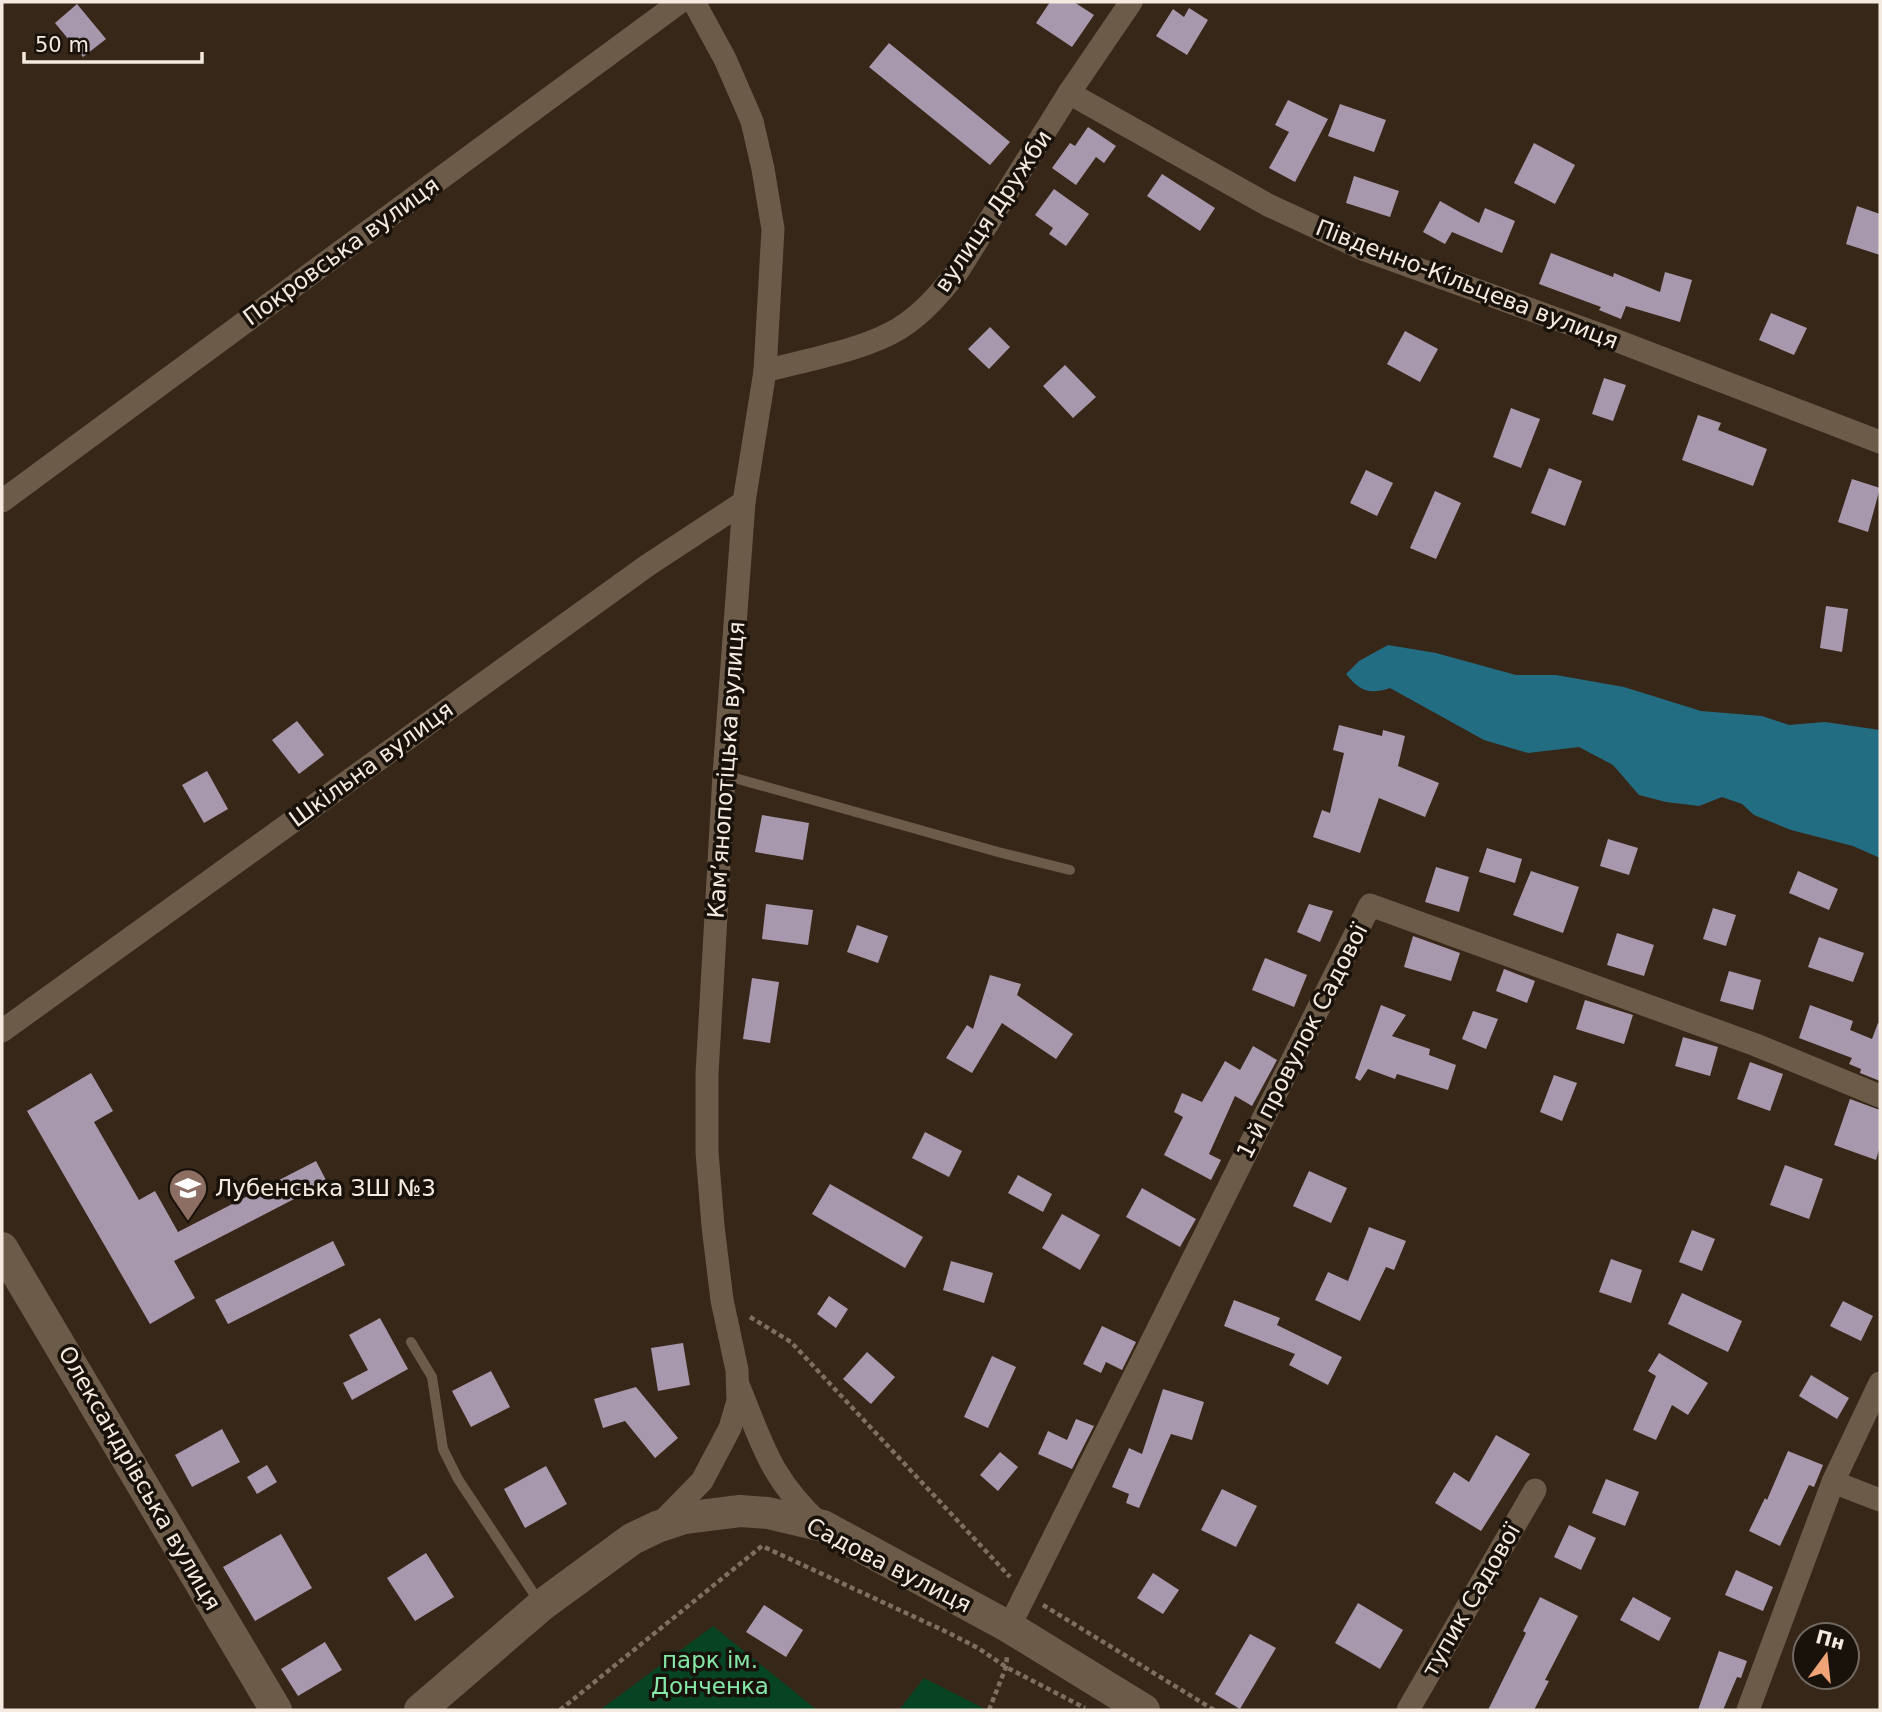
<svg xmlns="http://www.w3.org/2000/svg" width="1882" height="1712" font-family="'DejaVu Sans',sans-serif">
<rect width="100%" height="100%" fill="#372718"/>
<g fill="#064424">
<polygon points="713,1626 817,1710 600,1710"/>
<polygon points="924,1678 987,1710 899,1710"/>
</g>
<path fill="#236d83" d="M1388,645L1436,653L1516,675H1556L1624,687L1701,711L1762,716L1789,725L1825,722L1880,730V858L1853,846L1791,830L1754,815L1742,804L1722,797L1699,806L1666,802L1639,795L1613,765L1579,747L1528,753L1484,740L1390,688C1369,695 1360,691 1346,674L1359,661Z"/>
<g fill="#a898ad">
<polygon points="1050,2 1074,2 1094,15 1072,47 1036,23"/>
<polygon points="77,4 106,39 83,57 55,23"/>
<polygon points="1189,8 1208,20 1187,55 1156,36 1173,9 1184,17"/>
<polygon points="889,43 1010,142 990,165 869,67"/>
<polygon points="1288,100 1328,119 1295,182 1269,168 1289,132 1275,125"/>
<polygon points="1340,104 1386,120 1374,152 1328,136"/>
<polygon points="1088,127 1116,146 1104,163 1096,157 1076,185 1052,168 1070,143 1075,146"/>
<polygon points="1534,143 1575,165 1555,204 1514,183"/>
<polygon points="1162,174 1215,208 1200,231 1147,196"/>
<polygon points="1354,176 1399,191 1390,217 1346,203"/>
<polygon points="1054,189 1089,214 1066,246 1049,234 1053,228 1035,215"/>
<polygon points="1440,201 1479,223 1485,208 1515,221 1502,253 1452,232 1445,244 1423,232"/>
<polygon points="1857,206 1880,214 1880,255 1846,244"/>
<polygon points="1551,253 1613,277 1614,273 1660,292 1665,272 1692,280 1680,322 1626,306 1621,319 1599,310 1601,307 1539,284"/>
<polygon points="1771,313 1807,328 1794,355 1759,340"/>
<polygon points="990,327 1010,347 989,369 968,349"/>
<polygon points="1405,331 1438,349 1420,382 1387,364"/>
<polygon points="1065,365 1096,397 1073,418 1043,386"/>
<polygon points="1604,378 1626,385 1613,421 1592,414"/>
<polygon points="1511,408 1540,419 1521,468 1493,457"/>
<polygon points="1698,415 1721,423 1718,430 1767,449 1753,486 1682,460"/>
<polygon points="1549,468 1582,481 1565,526 1531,513"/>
<polygon points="1366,470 1393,483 1377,516 1350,503"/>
<polygon points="1852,479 1880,488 1868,532 1838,522"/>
<polygon points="1435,491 1461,503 1436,559 1410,548"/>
<polygon points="1826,606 1848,609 1842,652 1820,648"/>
<polygon points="297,721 324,755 299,774 272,740"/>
<polygon points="1339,725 1382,736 1383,730 1405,736 1398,766 1439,783 1425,817 1379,798 1360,853 1313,837 1322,810 1330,813 1344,753 1333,750"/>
<polygon points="207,771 228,809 204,823 182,785"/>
<polygon points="762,815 809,823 803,860 755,852"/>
<polygon points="1608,839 1638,848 1629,875 1600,866"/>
<polygon points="1487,848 1522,859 1515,883 1479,872"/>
<polygon points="1436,867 1469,877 1459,912 1425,902"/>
<polygon points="1531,871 1579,887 1563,933 1513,915"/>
<polygon points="1798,871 1838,889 1829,910 1789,893"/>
<polygon points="766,904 813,910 808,945 762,939"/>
<polygon points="1309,904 1333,911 1320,942 1297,932"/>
<polygon points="1713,908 1736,915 1726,946 1703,939"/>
<polygon points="857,925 888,936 878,963 847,952"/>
<polygon points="1617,933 1654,945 1644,976 1607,965"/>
<polygon points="1413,936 1460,953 1451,981 1404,967"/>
<polygon points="1819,937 1864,953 1853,982 1808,967"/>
<polygon points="1265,958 1307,975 1294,1007 1252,990"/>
<polygon points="1504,969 1535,981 1527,1003 1496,991"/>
<polygon points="1729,971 1761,980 1753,1010 1720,1001"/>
<polygon points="990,975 1021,984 1017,995 1073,1034 1056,1059 1002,1023 972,1073 946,1058 967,1025 973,1029"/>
<polygon points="752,978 779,982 770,1043 743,1039"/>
<polygon points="1585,1000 1633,1015 1624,1044 1576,1029"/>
<polygon points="1381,1005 1406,1015 1392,1036 1430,1049 1429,1055 1456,1065 1448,1090 1397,1074 1395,1079 1368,1069 1360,1081 1355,1078"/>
<polygon points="1810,1005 1853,1021 1850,1030 1872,1039 1878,1023 1880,1024 1880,1081 1860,1073 1861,1069 1849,1064 1852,1058 1799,1038"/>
<polygon points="1473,1011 1498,1019 1486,1049 1462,1039"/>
<polygon points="1683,1037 1718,1047 1710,1076 1675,1066"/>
<polygon points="1253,1046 1277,1060 1252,1106 1235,1096 1209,1154 1221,1160 1211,1180 1164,1155 1183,1117 1174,1112 1182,1093 1202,1102 1225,1061 1240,1070"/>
<polygon points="1750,1062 1783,1074 1770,1111 1737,1099"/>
<polygon points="91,1073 113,1111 94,1122 139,1200 155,1191 178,1232 316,1161 327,1182 174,1261 195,1298 150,1324 27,1111"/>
<polygon points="1554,1075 1577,1083 1562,1121 1540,1112"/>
<polygon points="1850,1099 1880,1110 1880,1146 1876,1160 1834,1145"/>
<polygon points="925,1132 962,1151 949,1177 912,1158"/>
<polygon points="1785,1165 1823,1179 1809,1219 1770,1205"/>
<polygon points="1309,1171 1347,1188 1331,1223 1293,1206"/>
<polygon points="1018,1175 1052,1194 1043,1212 1008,1193"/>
<polygon points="830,1184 923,1237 905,1268 812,1214"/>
<polygon points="1142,1188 1196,1219 1180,1247 1126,1217"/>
<polygon points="1062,1214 1100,1235 1080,1270 1042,1248"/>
<polygon points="1369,1227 1406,1241 1394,1270 1386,1267 1360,1321 1315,1300 1328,1272 1348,1281"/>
<polygon points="1692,1230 1715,1239 1702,1271 1679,1262"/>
<polygon points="333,1241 345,1265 228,1324 215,1300"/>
<polygon points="1611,1259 1642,1270 1631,1303 1599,1292"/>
<polygon points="951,1261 993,1273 984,1303 943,1290"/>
<polygon points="1682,1293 1742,1321 1728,1352 1668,1324"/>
<polygon points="829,1296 848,1309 836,1328 817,1314"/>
<polygon points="1234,1300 1280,1318 1277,1325 1342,1357 1328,1385 1289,1365 1295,1354 1224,1326"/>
<polygon points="1843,1301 1873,1316 1861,1341 1830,1326"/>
<polygon points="380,1318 408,1369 352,1400 343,1383 368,1370 349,1335"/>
<polygon points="1102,1326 1136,1342 1122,1370 1106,1362 1101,1373 1083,1364"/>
<polygon points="683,1343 690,1385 658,1391 651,1348"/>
<polygon points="867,1352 895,1377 871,1404 843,1379"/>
<polygon points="1659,1353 1708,1383 1688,1415 1672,1405 1656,1440 1633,1430 1656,1376 1648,1371"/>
<polygon points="992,1356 1016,1367 988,1428 964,1417"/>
<polygon points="491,1371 510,1407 471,1427 452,1391"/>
<polygon points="1811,1375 1849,1398 1837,1419 1799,1396"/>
<polygon points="636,1387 678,1438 655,1458 625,1421 603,1428 594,1399"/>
<polygon points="1163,1389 1204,1402 1192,1440 1171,1434 1139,1508 1126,1503 1129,1494 1112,1487 1129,1448 1142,1454"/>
<polygon points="1076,1419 1094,1426 1072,1469 1038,1454 1048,1431 1067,1440"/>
<polygon points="222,1429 240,1462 192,1487 175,1455"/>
<polygon points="1496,1435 1530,1454 1481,1531 1435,1503 1454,1472 1469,1482"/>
<polygon points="1788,1451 1823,1465 1814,1487 1809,1485 1780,1546 1749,1531 1765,1498 1767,1500"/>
<polygon points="1000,1452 1018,1467 998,1491 980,1475"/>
<polygon points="267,1465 277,1482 257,1494 247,1477"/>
<polygon points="546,1466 567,1504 525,1528 504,1489"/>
<polygon points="1606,1479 1639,1492 1625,1526 1592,1513"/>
<polygon points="1222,1489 1257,1506 1236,1547 1201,1530"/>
<polygon points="1569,1525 1596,1538 1581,1570 1554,1557"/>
<polygon points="281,1534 312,1588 255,1621 223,1567"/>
<polygon points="426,1553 454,1597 415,1621 387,1578"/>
<polygon points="1736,1570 1773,1587 1763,1611 1725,1595"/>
<polygon points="1153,1573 1179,1590 1163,1614 1137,1598"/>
<polygon points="1540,1597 1578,1616 1545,1680 1549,1681 1534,1710 1488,1710 1526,1633 1523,1631"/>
<polygon points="1633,1597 1671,1618 1659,1641 1620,1620"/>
<polygon points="1358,1603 1403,1630 1380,1669 1335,1643"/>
<polygon points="764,1605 803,1630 786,1657 746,1632"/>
<polygon points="1250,1634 1276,1648 1240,1709 1215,1694"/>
<polygon points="325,1642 342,1670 298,1696 281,1669"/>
<polygon points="1719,1651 1747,1661 1741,1678 1737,1677 1723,1710 1698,1710"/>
</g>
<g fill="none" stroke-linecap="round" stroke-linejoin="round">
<g stroke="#7d6f62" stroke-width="4.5" stroke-dasharray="5 3.5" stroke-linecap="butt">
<polyline points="750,1317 791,1342 1010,1577"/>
<polyline points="1043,1605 1214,1710"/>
<polyline points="560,1710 762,1546 949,1633 978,1648 1006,1667 1085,1708"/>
<polyline points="989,1710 1006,1667 1007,1656"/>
</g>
<g stroke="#6d5b4a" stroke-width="10">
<polyline points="724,775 998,852 1070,870"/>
<polyline points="411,1342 432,1377 443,1449 458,1479 540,1603"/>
</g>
<g stroke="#6d5b4a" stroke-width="23">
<polyline points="1069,93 1268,205 1365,250 1615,340 1880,442"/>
<path d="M765,371C806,360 865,350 900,328C924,313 941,292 958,271L1069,93L1131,2"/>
<polyline points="2,501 680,2"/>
<polyline points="2,1031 648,565 744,502"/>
<path d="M739,1387C763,1446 771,1479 820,1524"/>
<polyline points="1833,1482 1880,1500"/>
<polyline points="660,1524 702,1481 730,1428 738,1401 737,1370 722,1300 713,1226 707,1152 707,1074 724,775 744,502 765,371 773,229 763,169 752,121 725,59 694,2"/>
<polyline points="1009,1627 1370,905 1756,1045 1880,1096"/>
<polyline points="1408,1710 1535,1490"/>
<polyline points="1748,1710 1833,1482 1880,1383"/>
</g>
<g stroke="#6d5b4a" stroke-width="32">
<polyline points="2,1248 276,1710"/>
<polyline points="420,1710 542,1605 632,1539 657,1527 684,1518 740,1511 768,1513 823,1526 1009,1627 1144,1710"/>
</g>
</g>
<defs>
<g id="school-pin" transform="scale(2.0125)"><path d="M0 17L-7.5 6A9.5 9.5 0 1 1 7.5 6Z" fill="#8d6e63" stroke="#19120b"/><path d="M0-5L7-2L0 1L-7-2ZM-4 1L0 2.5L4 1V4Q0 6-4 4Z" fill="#fff"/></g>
</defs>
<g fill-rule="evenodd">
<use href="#school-pin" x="188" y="1188"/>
</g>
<g text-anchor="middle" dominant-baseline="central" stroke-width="7" stroke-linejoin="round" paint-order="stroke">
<g font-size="23" fill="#f5eae0" stroke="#19120b">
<text transform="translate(993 211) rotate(-56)">вулиця Дружби</text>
<text transform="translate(341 251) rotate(-36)">Покровська вулиця</text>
<text transform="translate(1467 284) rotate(21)">Південно-Кільцева вулиця</text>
<text transform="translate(371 764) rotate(-36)">Шкільна вулиця</text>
<text transform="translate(726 770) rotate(-86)">Камʼянопотіцька вулиця</text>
<text transform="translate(1302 1041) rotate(-63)">1-й провулок Садової</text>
<text transform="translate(140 1478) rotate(60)">Олександрівська вулиця</text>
<text transform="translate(889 1565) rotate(27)">Садова вулиця</text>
<text transform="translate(1471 1600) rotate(-60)">тупик Садової</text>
</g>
<g font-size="23" fill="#f5eae0" stroke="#19120b" text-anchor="start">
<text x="215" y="1188">Лубенська ЗШ №3</text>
</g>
<g font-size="23" fill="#85e6a7" stroke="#19120b">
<text x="710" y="1660">парк ім.<tspan x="710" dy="26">Донченка</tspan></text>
</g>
</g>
<rect width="1882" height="1712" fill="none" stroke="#f5eae0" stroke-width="7"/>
<g transform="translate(1826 1656) rotate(15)"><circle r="33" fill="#19120b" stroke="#716860" stroke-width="2"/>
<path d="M0-5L12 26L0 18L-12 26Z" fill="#efa377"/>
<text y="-10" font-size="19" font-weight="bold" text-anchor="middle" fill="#f5eae0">Пн</text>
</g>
<path d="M24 52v10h178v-10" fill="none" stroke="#f5eae0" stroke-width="3.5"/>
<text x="35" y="52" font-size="21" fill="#f5eae0" stroke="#19120b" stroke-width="5" paint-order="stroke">50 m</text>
</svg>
